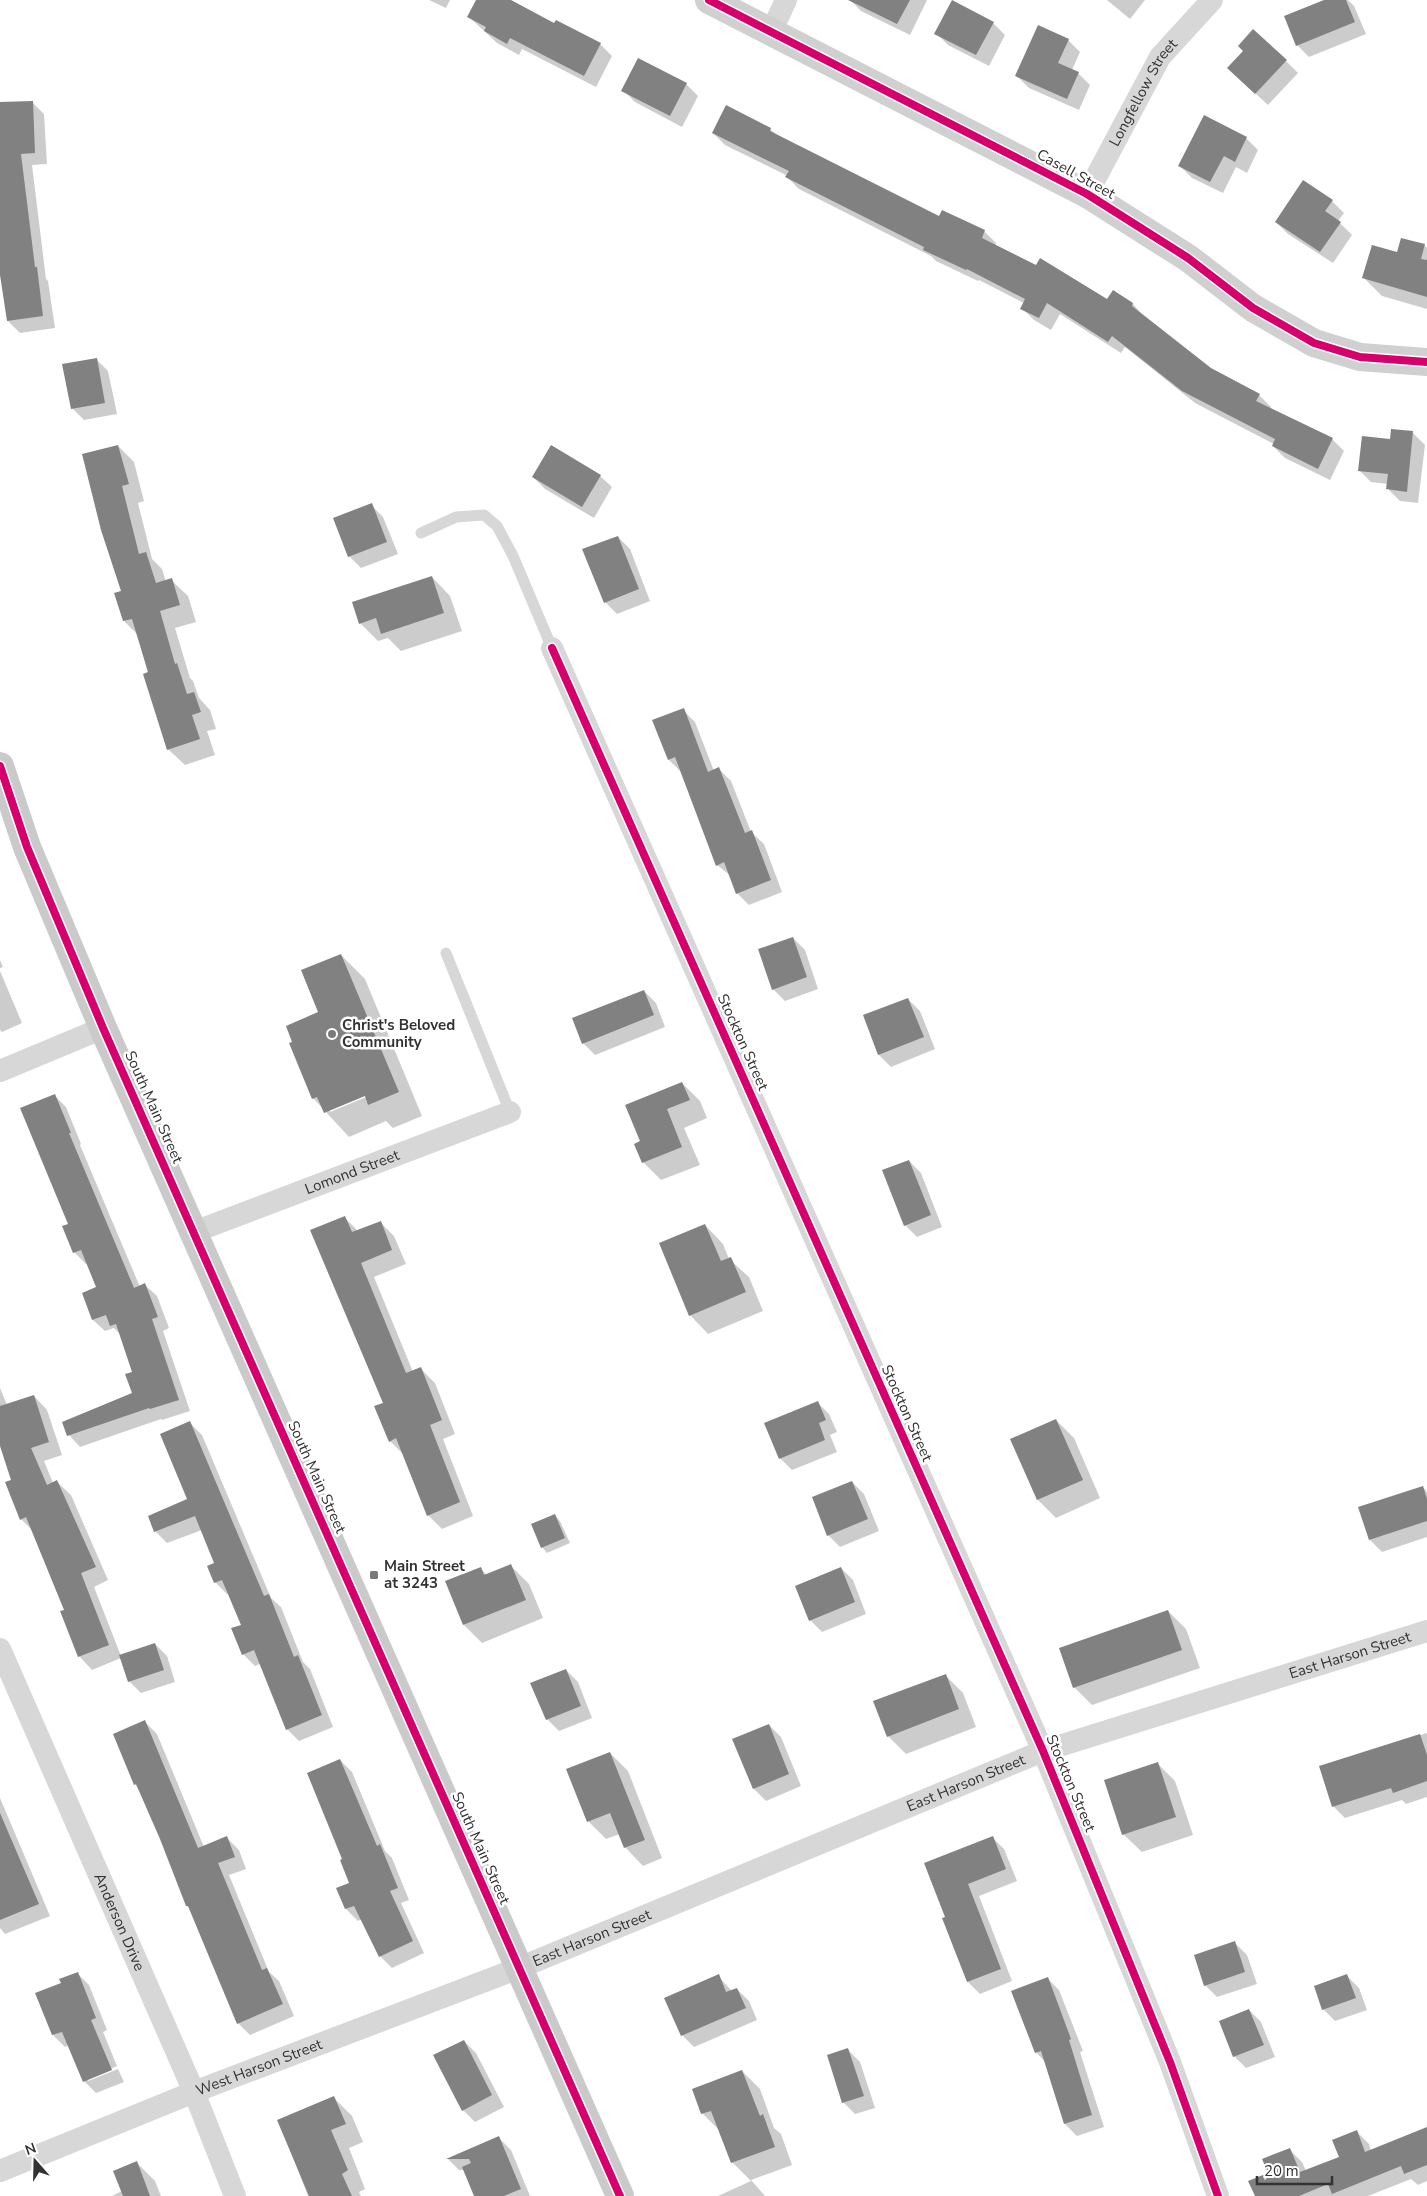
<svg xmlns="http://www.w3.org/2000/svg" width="1427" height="2196" font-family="'Nunito Sans',sans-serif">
<rect width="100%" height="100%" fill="#fff"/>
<g fill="#0003" fill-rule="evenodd">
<polygon points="429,0 450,0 446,8"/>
<polygon points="477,0 508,0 555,24 600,44 612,56 596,87 522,49 519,55 497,43 469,17"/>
<polygon points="850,0 927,0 910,35 861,11"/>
<polygon points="1107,0 1145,0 1130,19"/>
<polygon points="1328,0 1348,0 1354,6 1366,34 1309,57 1297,45"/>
<polygon points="993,23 1005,35 989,66 948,45 936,33"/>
<polygon points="1068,40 1080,52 1072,70 1078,73 1090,85 1079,110 1029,88 1017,76"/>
<polygon points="1286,61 1298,73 1268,105 1241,80"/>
<polygon points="686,84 698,96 682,127 635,102 623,90"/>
<polygon points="32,102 44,114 47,164 32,165 46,279 48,281 55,328 20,333 8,321 0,243 0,104"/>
<polygon points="1205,117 1246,138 1258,150 1247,173 1236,167 1223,193 1192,178 1180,166"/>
<polygon points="770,129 779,137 939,217 984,231 996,243 995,246 1107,300 1133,304 1144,317 1211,369 1259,395 1271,407 1270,409 1332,439 1344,451 1330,480 1285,458 1273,446 1274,444 1195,403 1125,347 1121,353 1060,314 1051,330 1034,320 1022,308 1024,303 979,280 978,281 936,261 931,256 799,189 787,177 788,176 725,145 713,133"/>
<polygon points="1332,201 1344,213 1338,221 1352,235 1333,263 1288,234 1276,222"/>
<polygon points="1424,245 1427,248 1427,309 1382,296 1364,278 1398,254"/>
<polygon points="96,359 108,371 117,414 84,420 72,408"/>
<polygon points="1413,433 1425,445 1418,503 1400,501 1388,489 1388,484 1371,482 1359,470 1391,440"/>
<polygon points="118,446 134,462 144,501 138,503 152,559 162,569 166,582 171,580 188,596 196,622 175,628 190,678 193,681 199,698 210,710 216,729 207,731 215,755 185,765 168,749 138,635 124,621"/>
<polygon points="600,476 612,487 594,518 545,489 533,477"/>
<polygon points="371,505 383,517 398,554 361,568 349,556"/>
<polygon points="618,537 630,549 650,601 617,614 605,602"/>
<polygon points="432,577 450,596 462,631 401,651 388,638 378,641 360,623"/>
<polygon points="683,710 695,722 714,771 719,769 731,781 751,832 764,844 782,892 749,905 737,893 731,876 717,865 681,772 669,760"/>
<polygon points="793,938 805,950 818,989 785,1001 773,989"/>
<path d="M341,955L365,979L422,1116L393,1128L386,1121L349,1137L313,1098L320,1013ZM370,1093L371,1095L330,1112V1109Z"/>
<polygon points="0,960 3,967 0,968"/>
<polygon points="0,971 22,1023 2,1032 0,1030"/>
<polygon points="644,991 656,1003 665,1027 595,1055 583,1043"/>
<polygon points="908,999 920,1011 935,1049 891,1067 879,1055 864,1016"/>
<polygon points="682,1083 700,1101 707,1118 684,1128 700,1165 661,1180 643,1162 642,1142"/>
<polygon points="54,1095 66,1107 81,1144 80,1145 140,1287 145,1285 157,1296 169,1328 163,1331 190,1411 162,1420 161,1419 80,1447 69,1435 64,1423 133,1394 134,1373 120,1334 114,1328 105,1331 93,1320 83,1293 98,1288 88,1263 86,1264 74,1252"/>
<polygon points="909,1161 921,1173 942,1227 917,1237 905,1225"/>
<polygon points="345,1218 358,1231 380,1222 394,1236 406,1264 374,1277 413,1372 421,1369 435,1383 455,1434 443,1439 473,1516 442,1529 428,1515 404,1455 390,1441 384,1403"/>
<polygon points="705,1225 723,1244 729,1259 749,1277 763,1311 708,1334 690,1315"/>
<polygon points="0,1388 7,1405 34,1396 47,1410 62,1455 44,1461 53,1483 57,1482 71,1495 108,1580 94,1587 121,1656 155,1644 167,1656 175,1682 141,1693 129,1681 121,1658 92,1670 79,1656 66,1611 33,1531 21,1519 12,1481 0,1445"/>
<polygon points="817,1402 829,1414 837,1432 830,1435 837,1452 792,1470 780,1458"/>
<polygon points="1056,1420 1074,1438 1100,1498 1056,1518 1038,1500"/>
<polygon points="190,1423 202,1435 271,1598 281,1607 303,1662 310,1669 333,1727 299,1741 287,1729 260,1664 255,1666 243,1654 242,1625 229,1594 227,1594 215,1582 215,1563 202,1530 167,1543 155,1531 189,1500"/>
<polygon points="852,1482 864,1494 879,1531 840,1547 828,1535"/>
<polygon points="1423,1487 1427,1492 1427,1537 1382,1552 1370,1540"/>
<polygon points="555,1516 560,1521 570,1543 547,1553 542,1547"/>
<polygon points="511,1566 529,1584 543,1618 482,1643 464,1625 480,1568 487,1575"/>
<polygon points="841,1568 853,1580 866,1614 822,1632 810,1620"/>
<polygon points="1168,1611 1186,1629 1200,1668 1092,1705 1074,1687"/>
<polygon points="566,1670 578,1682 592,1718 559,1731 547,1719"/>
<polygon points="945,1675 963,1693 976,1727 906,1754 888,1736"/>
<polygon points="145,1722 157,1734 204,1847 227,1838 239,1850 246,1869 229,1875 269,1972 279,1981 294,2016 250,2035 238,2023 190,1909 187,1906 161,1839 138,1788 135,1784"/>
<polygon points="769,1725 781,1737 801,1786 766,1801 754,1789"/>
<polygon points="1427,1733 1427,1797 1406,1804 1402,1800 1345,1818 1333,1806 1320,1767"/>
<polygon points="610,1753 628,1771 662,1858 643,1866 625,1847 620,1834 606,1839 588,1821"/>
<polygon points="340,1760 352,1772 385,1851 392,1858 409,1900 401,1903 424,1953 392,1968 380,1956 362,1919 358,1921 346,1909 351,1884 344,1860"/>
<polygon points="1157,1763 1175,1781 1193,1835 1142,1852 1123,1834"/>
<polygon points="0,1798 50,1916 5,1934 0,1928"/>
<polygon points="992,1837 1004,1849 1017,1881 979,1896 1012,1981 980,1994 968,1982 947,1917"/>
<polygon points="1235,1943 1247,1955 1257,1984 1217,1997 1205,1985"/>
<polygon points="77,1973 89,1985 107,2030 103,2032 117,2066 88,2079 88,2081 118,2069 124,2082 96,2093 84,2081 69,2045 65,2047 53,2035 37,1994 63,1984"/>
<polygon points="718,1976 732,1991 737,1989 749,2001 757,2020 694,2047 682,2035"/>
<polygon points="1347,1976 1359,1988 1367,2010 1335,2021 1323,2009"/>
<polygon points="1047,1978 1059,1990 1083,2051 1080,2052 1104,2127 1077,2136 1065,2124 1045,2062 1036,2052"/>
<polygon points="1249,2010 1261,2022 1275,2057 1246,2068 1234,2056"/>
<polygon points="464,2041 476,2053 504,2107 475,2122 463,2110"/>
<polygon points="848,2050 860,2062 875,2108 855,2114 843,2102"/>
<polygon points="742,2071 760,2089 774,2128 781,2134 792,2165 751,2180 765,2196 718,2196 751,2181 732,2162 721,2132 702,2113"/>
<polygon points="334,2098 352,2116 363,2142 349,2148 365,2189 359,2192 361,2196 308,2196 279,2121"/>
<polygon points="1427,2128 1427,2181 1418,2185 1411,2179 1368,2196 1256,2196 1269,2173 1290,2150 1302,2162 1306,2171 1340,2157 1357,2132 1369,2144 1371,2151"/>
<polygon points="499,2138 511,2150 530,2196 476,2196 464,2170 459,2170 448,2159"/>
<polygon points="137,2163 155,2181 161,2196 112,2196 122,2191"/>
</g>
<g fill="#818181">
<polygon points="476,0 511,0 554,23 556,20 601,43 584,76 510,38 507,44 484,31 486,27 467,17"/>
<polygon points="848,0 910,0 897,24"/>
<polygon points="952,0 994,22 976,55 934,34"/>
<polygon points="1324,0 1346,0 1355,22 1296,46 1284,16"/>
<polygon points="1038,25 1069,39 1058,63 1079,72 1067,99 1015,76"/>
<polygon points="1253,29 1287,60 1255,94 1227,68 1243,51 1238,46"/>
<polygon points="638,58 687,83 670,116 621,91"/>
<polygon points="33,101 35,153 21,154 35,267 37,267 43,316 7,321 0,275 0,102"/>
<polygon points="726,105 771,128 770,131 939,216 942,210 985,230 982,238 1036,265 1040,258 1107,299 1113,290 1133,303 1132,306 1211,368 1260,394 1256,401 1333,438 1318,469 1272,446 1275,439 1182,391 1112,336 1108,342 1047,303 1039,318 1020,309 1025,299 967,269 966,270 923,250 924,247 785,177 789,171 712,133"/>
<polygon points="1204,115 1247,137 1235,162 1224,156 1210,182 1178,166"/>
<polygon points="1303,180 1333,200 1325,211 1341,222 1320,252 1275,222"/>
<polygon points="1401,238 1425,244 1421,259 1427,260 1427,297 1362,278 1372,245 1397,252"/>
<polygon points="97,358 105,403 71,409 62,364"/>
<polygon points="1391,429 1413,431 1407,492 1386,489 1388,474 1358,471 1362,436 1390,439"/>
<polygon points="118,445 129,484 122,486 139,554 146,552 156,583 172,578 180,605 160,611 175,664 177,663 187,694 194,692 201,712 192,715 200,739 167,750 143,674 148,672 132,619 123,621 114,593 121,591 101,530 82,454"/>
<polygon points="551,445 601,475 582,507 532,477"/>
<polygon points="372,503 387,542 348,557 333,518"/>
<polygon points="618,536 639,589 604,603 582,549"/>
<polygon points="432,576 444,613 381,634 376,618 359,624 352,602"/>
<polygon points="684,708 708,772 719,767 745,833 752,830 771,880 736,894 724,862 716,866 675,757 668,760 652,720"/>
<polygon points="793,937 807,977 772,990 758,949"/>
<polygon points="341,954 399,1092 368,1105 365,1096 324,1113 317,1097 312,1099 289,1043 292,1042 286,1026 318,1012 301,970"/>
<polygon points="644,990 654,1015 582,1044 572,1018"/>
<polygon points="908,998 924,1037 878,1055 863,1015"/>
<polygon points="682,1082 690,1100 667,1109 682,1147 642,1163 634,1144 640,1141 625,1105"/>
<polygon points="55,1094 71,1133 69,1133 134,1288 145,1283 158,1317 152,1319 179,1400 150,1409 149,1408 67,1436 62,1422 132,1393 125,1374 132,1372 116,1324 110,1326 106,1315 92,1320 82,1293 96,1287 81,1250 73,1253 62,1226 68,1224 20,1108"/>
<polygon points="909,1160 931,1215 904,1226 882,1170"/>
<polygon points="345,1216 352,1232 381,1221 392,1250 361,1263 406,1373 421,1367 442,1420 430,1425 460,1502 427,1516 396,1438 389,1442 374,1406 383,1403 310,1230"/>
<polygon points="705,1224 721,1261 731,1257 746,1292 689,1316 659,1243"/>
<polygon points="34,1395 49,1442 31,1448 47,1485 57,1480 96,1567 81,1573 109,1645 78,1657 60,1611 64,1610 26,1517 20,1520 5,1482 11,1480 0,1446 0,1406"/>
<polygon points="818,1401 826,1420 819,1423 825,1440 779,1459 764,1423"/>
<polygon points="1056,1419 1083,1480 1037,1500 1010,1439"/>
<polygon points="190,1421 264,1596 269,1594 294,1657 298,1655 322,1715 286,1730 254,1650 242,1655 231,1628 241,1625 222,1580 214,1583 207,1566 214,1563 195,1516 154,1532 148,1516 187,1499 160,1434"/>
<polygon points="852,1481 868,1519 827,1536 812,1497"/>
<polygon points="1423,1486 1427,1499 1427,1521 1369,1540 1358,1507"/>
<polygon points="555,1514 565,1538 541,1548 531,1524"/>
<polygon points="511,1564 526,1600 463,1625 445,1581 481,1567 484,1575"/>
<polygon points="841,1567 855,1602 809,1621 795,1586"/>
<polygon points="1168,1610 1182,1650 1073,1688 1059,1648"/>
<polygon points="155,1643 164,1670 128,1682 119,1655"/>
<polygon points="566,1669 581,1706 546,1720 530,1683"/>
<polygon points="946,1674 959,1709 887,1737 873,1701"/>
<polygon points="145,1720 198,1848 227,1836 235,1857 218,1863 262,1970 267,1968 283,2004 237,2024 188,1906 186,1906 160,1839 136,1784 134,1785 113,1734"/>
<polygon points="769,1724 789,1774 753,1789 732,1739"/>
<polygon points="1420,1734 1427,1755 1427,1781 1393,1793 1391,1788 1332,1807 1319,1766"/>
<polygon points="610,1752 645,1840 624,1848 610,1813 587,1822 566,1769"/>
<polygon points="340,1759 377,1846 380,1844 398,1888 390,1891 413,1941 379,1957 354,1906 345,1909 336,1888 349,1883 340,1860 342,1859 307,1773"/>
<polygon points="1158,1762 1176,1817 1122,1835 1104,1780"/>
<polygon points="0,1813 39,1904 0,1920"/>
<polygon points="993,1836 1006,1869 968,1884 1001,1969 967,1982 942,1918 945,1917 924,1863"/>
<polygon points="1235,1941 1245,1972 1204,1986 1194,1955"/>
<polygon points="78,1972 96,2018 91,2020 112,2070 83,2082 62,2032 52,2035 35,1993 61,1983 59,1979"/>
<polygon points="719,1974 726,1992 737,1988 746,2008 681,2036 664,1998"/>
<polygon points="1347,1974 1356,1998 1322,2010 1314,1986"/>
<polygon points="1048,1977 1071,2039 1069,2040 1092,2115 1064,2124 1041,2051 1035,2053 1011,1991"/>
<polygon points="1249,2009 1264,2045 1233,2057 1219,2021"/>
<polygon points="464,2040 492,2095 462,2111 433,2055"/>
<polygon points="848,2048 864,2096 842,2103 827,2055"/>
<polygon points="742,2070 760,2116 763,2114 775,2147 731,2163 711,2111 701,2114 692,2089"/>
<polygon points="334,2096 346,2124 331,2130 348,2170 342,2174 352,2196 309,2196 277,2120"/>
<polygon points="1427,2127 1427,2165 1404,2174 1401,2166 1332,2194 1328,2184 1299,2196 1255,2196 1248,2181 1268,2173 1262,2159 1290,2148 1300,2172 1339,2157 1332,2140 1357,2130 1365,2152"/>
<polygon points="499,2136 521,2189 504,2196 474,2196 462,2167 471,2163 469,2159 446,2159"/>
<polygon points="137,2161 150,2196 123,2196 113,2171"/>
</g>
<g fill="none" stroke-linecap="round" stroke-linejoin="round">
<g stroke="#d7d7d7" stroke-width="11">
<polyline points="421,533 456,517 484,515 497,526 513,556 552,648"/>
<polyline points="446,953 510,1112"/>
</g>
<g stroke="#d7d7d7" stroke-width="22">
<polyline points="772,30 786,0"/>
<path id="s1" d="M1087,194L1160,57L1212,0"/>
<polyline points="552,648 1043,1751 1170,2062 1218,2196"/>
<polyline points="0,1071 103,1028"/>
<path id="s2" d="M194,1232L510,1112"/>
<path id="s3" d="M0,1649L194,2092L235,2196"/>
<path id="s4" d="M0,2171L194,2092L519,1968L1043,1751L1427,1631"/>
</g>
<polyline stroke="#d0d0d0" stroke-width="28" points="709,0 1087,194 1188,258 1253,308 1314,343 1360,357 1427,362"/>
<polyline stroke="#cacaca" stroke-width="28" points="0,766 27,847 103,1028 620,2196"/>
<g stroke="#fff" stroke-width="11">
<g id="cycleway">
<polyline points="709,0 1087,194 1188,258 1253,308 1314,343 1360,357 1427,362"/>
<polyline points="552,648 1043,1751 1170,2062 1218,2196"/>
<polyline points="0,766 27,847 103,1028 620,2196"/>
</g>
</g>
<use href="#cycleway" stroke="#d6006c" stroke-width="8"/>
</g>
<g fill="#7a7a7a" stroke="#fff" stroke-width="2">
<circle cx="332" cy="1034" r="5"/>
<rect x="369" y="1570" width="10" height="10" rx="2.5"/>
</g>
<g text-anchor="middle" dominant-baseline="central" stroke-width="5" stroke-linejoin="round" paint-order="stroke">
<g font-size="15" fill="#333" stroke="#fff">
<text stroke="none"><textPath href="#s1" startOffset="116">Longfellow Street</textPath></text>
<text transform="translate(1076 174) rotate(29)">Casell Street</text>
<text transform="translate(743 1042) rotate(66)">Stockton Street</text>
<text transform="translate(154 1107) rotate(66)">South Main Street</text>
<text stroke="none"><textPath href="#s2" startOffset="169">Lomond Street</textPath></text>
<text transform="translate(907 1413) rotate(66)">Stockton Street</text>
<text transform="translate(317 1477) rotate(66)">South Main Street</text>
<text stroke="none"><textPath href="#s4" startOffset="1446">East Harson Street</textPath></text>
<text stroke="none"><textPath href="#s4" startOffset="1041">East Harson Street</textPath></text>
<text transform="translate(1071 1783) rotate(67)">Stockton Street</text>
<text transform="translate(481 1848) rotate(66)">South Main Street</text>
<text stroke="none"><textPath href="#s3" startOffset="298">Anderson Drive</textPath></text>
<text stroke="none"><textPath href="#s4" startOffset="636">East Harson Street</textPath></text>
<text stroke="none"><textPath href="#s4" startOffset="279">West Harson Street</textPath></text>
</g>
<g font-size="15" font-weight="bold" fill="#333" stroke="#fff" text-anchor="start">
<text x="342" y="1025">Christ's Beloved<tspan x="342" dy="17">Community</tspan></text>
<text x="384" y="1566">Main Street<tspan x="384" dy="17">at 3243</tspan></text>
</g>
</g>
<g transform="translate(35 2161) rotate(340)" stroke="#ffffff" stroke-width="4" paint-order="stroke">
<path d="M0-4L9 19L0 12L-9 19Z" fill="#333333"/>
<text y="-8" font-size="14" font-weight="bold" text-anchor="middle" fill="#333333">N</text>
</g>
<path d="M1257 2176v8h75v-8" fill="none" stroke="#333333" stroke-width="2.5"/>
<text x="1264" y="2176" font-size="15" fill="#333333" stroke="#ffffff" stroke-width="4" paint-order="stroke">20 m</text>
</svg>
